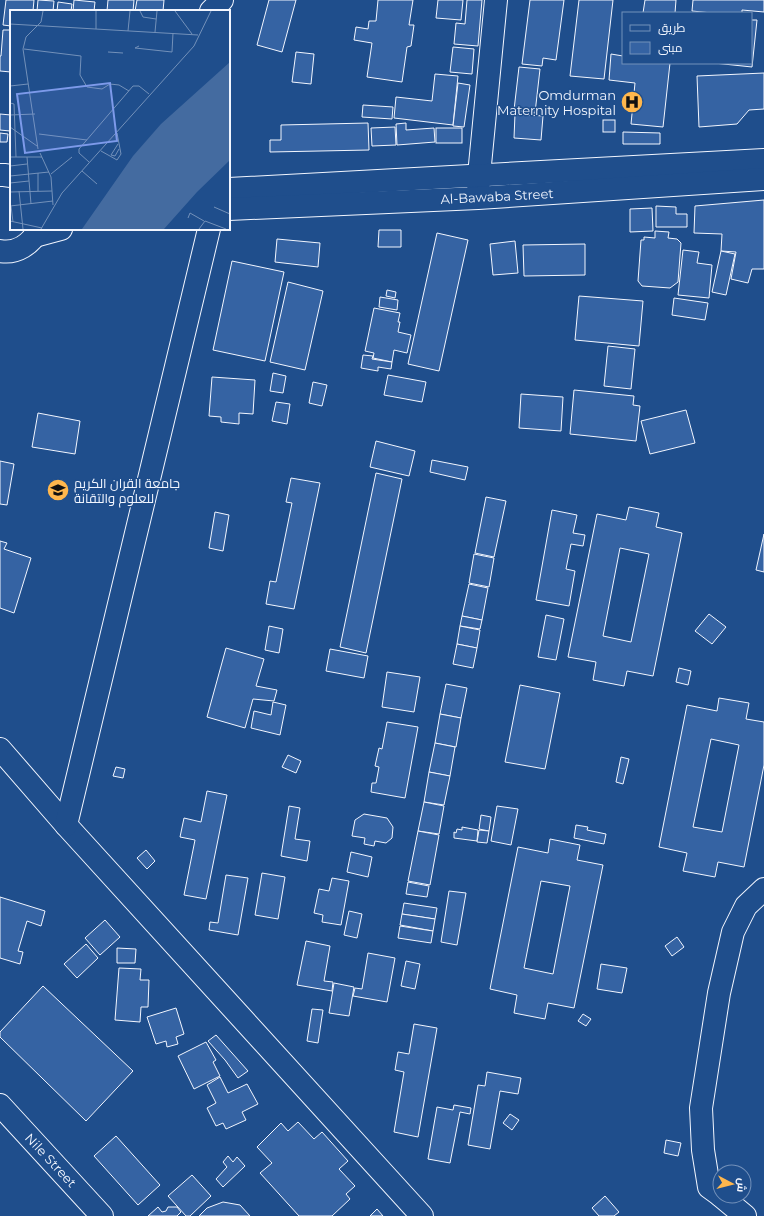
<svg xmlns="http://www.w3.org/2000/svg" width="764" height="1216" font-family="Montserrat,Cairo,sans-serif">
<rect width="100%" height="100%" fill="#1f4e8c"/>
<g fill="#3563a3" stroke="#f2f6ff" fill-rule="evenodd">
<polygon points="6,0 34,0 33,11 11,11 11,26 3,25"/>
<polygon points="38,0 54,1 53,11 37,11"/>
<polygon points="74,0 95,2 94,11 73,11"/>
<polygon points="108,0 134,0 133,11 107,11"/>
<polygon points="137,0 164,0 163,11 135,11"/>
<polygon points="269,0 296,0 282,52 257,45"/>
<polygon points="378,0 413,0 409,25 414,25 411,46 407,47 402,82 367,77 372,43 354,40 356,27 368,29 369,21 376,21"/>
<polygon points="438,0 463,0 461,20 436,18"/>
<polygon points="467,0 482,0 478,46 454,44 456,23 465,24"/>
<polygon points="530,0 564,0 556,60 543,58 542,66 522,64"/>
<polygon points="579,0 613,0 604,79 570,76"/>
<polygon points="645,0 676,0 675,13 643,13"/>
<polygon points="693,0 764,0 764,12 742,10 742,13 712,13 692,11"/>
<polygon points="58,2 72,4 71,11 57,11"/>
<polygon points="751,20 757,20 752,67 714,63 751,63"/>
<polygon points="3,30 11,30 11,72 0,71 0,56 1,56"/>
<polygon points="453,47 474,49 472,74 450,72"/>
<polygon points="296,52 314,54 311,84 292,82"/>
<polygon points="611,54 623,56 623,63 670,63 663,127 631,124 635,83 609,80"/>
<polygon points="519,67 540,69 535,113 514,110"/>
<polygon points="764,73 764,109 749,110 737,124 699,127 697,76"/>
<polygon points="435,74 458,76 453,125 394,118 396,97 432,101"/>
<polygon points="458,83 470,85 464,127 453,126"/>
<polygon points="363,105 393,107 392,119 362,117"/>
<polygon points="0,114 11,115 10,131 0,130"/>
<polygon points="515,114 543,116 541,140 514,138"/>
<rect x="603" y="120" width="12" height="12"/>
<polygon points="368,123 369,150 270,152 270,140 281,140 281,125"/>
<polygon points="406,123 406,130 434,128 435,142 397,145 396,124"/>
<polygon points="395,127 396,145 372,146 371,128"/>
<rect x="436" y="128" width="26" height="15"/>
<polygon points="623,132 660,133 660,144 623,144"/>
<polygon points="0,133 8,134 7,142 0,142"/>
<polygon points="764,200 764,269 752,269 748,283 731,279 736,252 721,251 722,234 694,233 695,206"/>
<polygon points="656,206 676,207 676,214 687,214 687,227 656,227"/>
<polygon points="652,208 653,231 630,232 630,209"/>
<polygon points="379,230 401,230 401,247 378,247"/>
<polygon points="655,231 669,232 668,238 677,239 681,243 678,282 670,288 642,286 638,281 641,240 644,240 644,237 655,238"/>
<polygon points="437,233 468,240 439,371 408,364"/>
<polygon points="277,239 320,243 318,267 275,262"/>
<polygon points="515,241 518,273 493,275 490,244"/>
<polygon points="585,244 585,275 524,276 523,245"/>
<polygon points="683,250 699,252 697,263 712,265 709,298 678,295"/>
<polygon points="721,251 735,254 726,295 712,292"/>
<polygon points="232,261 284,272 265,361 213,350"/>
<polygon points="288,282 323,291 305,370 270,362"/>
<polygon points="387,290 396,292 395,298 386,296"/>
<polygon points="579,296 643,301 639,346 575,340"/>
<polygon points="380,297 398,300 397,310 379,307"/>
<polygon points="674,298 708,303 705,320 672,315"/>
<polygon points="374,308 400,313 398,322 400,322 398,332 411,335 407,353 394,350 392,362 373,358 374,353 365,351"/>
<polygon points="608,346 635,349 631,389 604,386"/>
<polygon points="363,355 373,356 372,359 392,362 391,369 378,367 378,371 361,368"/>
<polygon points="273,373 286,376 283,393 270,391"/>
<polygon points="388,375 426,382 422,402 384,395"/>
<polygon points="212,377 255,380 253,414 239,413 239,424 221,422 221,417 209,416"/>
<polygon points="313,382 327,385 322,406 309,403"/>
<polygon points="574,390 634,396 633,405 640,406 636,441 570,434"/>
<polygon points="521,394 563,397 561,431 519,428"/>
<polygon points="276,402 290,404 287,424 272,421"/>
<polygon points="686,410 695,443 650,454 641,421"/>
<polygon points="38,413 80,421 75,454 32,447"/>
<polygon points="376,441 415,451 409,476 370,467"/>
<polygon points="432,460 468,467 465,480 430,472"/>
<polygon points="0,461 14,464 7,505 0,504"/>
<polygon points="376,473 402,479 366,653 340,647"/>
<polygon points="291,478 320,483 294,609 266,604 270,581 276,582 292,503 286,502"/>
<polygon points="486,497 506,501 494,557 475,553"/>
<path d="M629,507L659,513L656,527L682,533L653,676L627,671L624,686L593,680L596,662L568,657L597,514L626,520ZM620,548L649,554L631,642L603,636Z"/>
<polygon points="552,510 577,515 573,533 585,535 583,546 571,544 566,569 575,571 569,606 536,600"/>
<polygon points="215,512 229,515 223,551 209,548"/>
<polygon points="764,534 764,572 756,570"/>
<polygon points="0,541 7,543 4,549 31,558 14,613 0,608"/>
<polygon points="474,554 494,558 489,587 469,583"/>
<polygon points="469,584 488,588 482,620 462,616"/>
<polygon points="709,614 726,627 712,644 695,631"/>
<polygon points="546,615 564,619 556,660 538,657"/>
<polygon points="462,616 482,620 480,629 460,626"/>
<polygon points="269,626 283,629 279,653 265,650"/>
<polygon points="460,626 480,630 477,648 457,644"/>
<polygon points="457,644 477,648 473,668 453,664"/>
<polygon points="226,648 264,659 256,686 277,690 274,701 253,699 245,728 207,717"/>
<polygon points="330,649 368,656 364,678 326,671"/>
<polygon points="679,668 691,671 688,685 676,682"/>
<polygon points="387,672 420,677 414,712 382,707"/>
<polygon points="446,684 467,688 461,718 440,714"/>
<polygon points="520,685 560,693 545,769 505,762"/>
<path d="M719,698L749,703L746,719L764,722V765L744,867L718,862L715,877L683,871L687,853L659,847L687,705L717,711ZM711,739L739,745L722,832L693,827Z"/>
<polygon points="273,702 286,705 280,735 251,728 254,711 271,715"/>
<polygon points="440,714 461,718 456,747 435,743"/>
<polygon points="387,722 418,727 405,798 371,792 372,783 376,783 379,767 375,766 379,748 382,749"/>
<polygon points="435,743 455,747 450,776 429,772"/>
<polygon points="288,755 301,761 296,773 282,767"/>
<polygon points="621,757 629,759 623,784 616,782"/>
<polygon points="116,767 125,769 123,778 113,776"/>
<polygon points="429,772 450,776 444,805 424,802"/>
<polygon points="207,791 227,795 206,899 184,895 195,840 180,837 184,818 201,822"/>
<polygon points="424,802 444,806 439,834 418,831"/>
<polygon points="289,806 300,808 295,839 310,841 307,861 281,856"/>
<polygon points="497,806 518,809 511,845 491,841"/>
<polygon points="364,814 387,818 393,827 392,838 386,843 375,841 374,846 364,844 365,838 352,836 355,820"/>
<polygon points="481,815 491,817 489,831 479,829"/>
<polygon points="576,825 588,827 587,830 606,834 604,844 574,838"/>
<polygon points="462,827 478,830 477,841 454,838 454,832 456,833 457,829 462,830"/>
<polygon points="479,830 489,831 487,843 477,842"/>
<polygon points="418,831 439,835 430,885 408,881"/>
<path d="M550,839L580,845L577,860L603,865L574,1008L548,1003L545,1019L514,1013L517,995L490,989L518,847L548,853ZM541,881L570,886L553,974L524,968Z"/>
<polygon points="146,850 155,861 147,869 137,858"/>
<polygon points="351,852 372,857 368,877 347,872"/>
<polygon points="262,873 285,877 278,919 255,915"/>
<polygon points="226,875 248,878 238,935 209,930 210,922 218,923"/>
<polygon points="332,878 349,881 341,925 322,922 323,915 314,913 319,889 329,891"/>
<polygon points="408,882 429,886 427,897 406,894"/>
<polygon points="449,891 466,893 457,945 441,942"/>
<polygon points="0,897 45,911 41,926 27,921 18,951 23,952 20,964 0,958"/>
<polygon points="404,903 437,908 435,919 402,914"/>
<polygon points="349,911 362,914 357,938 344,935"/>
<polygon points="402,914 435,919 433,931 400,925"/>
<polygon points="105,920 120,937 100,955 85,938"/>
<polygon points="400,926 433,931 431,943 398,938"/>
<polygon points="677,937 684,947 672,956 665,946"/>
<polygon points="306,941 330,946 324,981 333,982 332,991 297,985"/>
<polygon points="86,944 98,958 77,978 64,964"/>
<polygon points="117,948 136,949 135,963 117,963"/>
<polygon points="368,953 395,958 387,1002 353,996 355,988 362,989"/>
<polygon points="406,961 420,964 415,989 401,986"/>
<polygon points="601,964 627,968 622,993 597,989"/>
<polygon points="119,968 141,969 140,980 149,980 148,1007 141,1007 140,1022 115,1020"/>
<polygon points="334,983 354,987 349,1016 329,1013"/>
<polygon points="43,986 133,1071 86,1121 0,1037 0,1032"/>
<polygon points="176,1008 184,1034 176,1037 178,1044 167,1047 166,1041 156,1044 147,1017"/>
<polygon points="312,1009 323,1010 318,1043 307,1041"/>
<polygon points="583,1014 591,1019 586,1026 578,1021"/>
<polygon points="414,1024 437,1028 418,1137 394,1132 404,1072 395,1070 398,1052 409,1054"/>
<polygon points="216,1035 248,1071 238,1078 225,1060 208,1041"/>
<polygon points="206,1042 216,1060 213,1062 220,1076 194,1089 178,1056"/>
<polygon points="487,1072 521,1078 518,1094 500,1091 490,1149 468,1145 478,1085 485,1086"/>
<polygon points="220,1077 228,1093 247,1084 258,1104 242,1112 246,1120 226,1129 223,1123 216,1126 207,1108 216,1103 207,1085"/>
<polygon points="454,1105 471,1108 470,1114 460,1112 450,1163 428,1159 437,1107 453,1110"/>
<polygon points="510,1114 519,1120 512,1130 503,1123"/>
<polygon points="298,1122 314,1139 322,1132 348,1161 339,1169 355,1186 346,1194 350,1199 332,1216 299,1216 260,1173 272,1163 257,1147 281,1123 288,1131"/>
<polygon points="116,1136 160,1185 138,1205 94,1156"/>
<polygon points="666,1140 681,1143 678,1156 664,1153"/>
<polygon points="228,1156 233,1162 237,1157 245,1166 223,1187 216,1179 227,1167 223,1162"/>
<polygon points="192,1175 211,1196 190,1216 186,1216 168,1196"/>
<polygon points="605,1196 619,1212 614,1216 599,1216 592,1208"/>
<polygon points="223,1202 240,1205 250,1216 199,1216 207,1208"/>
<polygon points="158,1207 162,1212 166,1211 168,1207 177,1207 181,1212 177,1216 148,1216"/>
<polygon points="377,1209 383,1216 370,1216"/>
</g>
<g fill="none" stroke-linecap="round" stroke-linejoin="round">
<g stroke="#f2f6ff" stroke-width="24">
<g id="minor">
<polyline points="211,11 222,0"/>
<polyline points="478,194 479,175 496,0"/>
<polyline points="0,749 66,825 422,1216"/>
<polyline points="66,825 209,229"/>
<polyline points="720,1195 709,1187 703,1150 701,1108 719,993 733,932 746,906 764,889"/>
<polyline points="721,1196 745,1216"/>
</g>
</g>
<g stroke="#f2f6ff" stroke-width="24">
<g id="major">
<polyline points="0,175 4,175 11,176"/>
<polyline points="229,189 764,160"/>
<polyline points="229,209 478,198 764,179"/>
<polyline points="35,236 61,229"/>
<path d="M0,251C17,254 31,244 39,229"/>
<polyline points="0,1105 102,1216"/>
</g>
</g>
<use href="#minor" stroke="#1f4e8c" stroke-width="22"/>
<use href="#major" stroke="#1f4e8c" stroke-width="22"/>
</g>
<defs>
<g id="hospital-disc" transform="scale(1.15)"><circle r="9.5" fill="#ffb74d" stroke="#1f4e8c"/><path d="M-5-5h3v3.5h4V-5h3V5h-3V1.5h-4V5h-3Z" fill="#111"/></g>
<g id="university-disc" transform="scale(1.15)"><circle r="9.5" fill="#ffb74d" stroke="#1f4e8c"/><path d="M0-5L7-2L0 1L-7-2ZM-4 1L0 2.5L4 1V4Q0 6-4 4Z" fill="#111"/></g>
</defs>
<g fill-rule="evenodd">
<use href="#hospital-disc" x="632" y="102"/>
<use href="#university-disc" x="58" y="490"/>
</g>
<g text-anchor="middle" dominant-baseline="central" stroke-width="3" stroke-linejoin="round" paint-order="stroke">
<g font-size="13" fill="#f2f6ff" stroke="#1f4e8c" text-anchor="end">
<text x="616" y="95">Omdurman<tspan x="616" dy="15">Maternity Hospital</tspan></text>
<text x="74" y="483" text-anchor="start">جامعة القران الكريم<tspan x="74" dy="15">للعلوم والتقانة</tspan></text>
</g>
<g font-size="13" fill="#f2f6ff" stroke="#1f4e8c">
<text transform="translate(497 196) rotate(-3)">Al-Bawaba Street</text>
<text transform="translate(51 1160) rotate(47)">Nile Street</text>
</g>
</g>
<g transform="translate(10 10)">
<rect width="220" height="220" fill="#1f4e8c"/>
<path d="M220,52V150L187,182L154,219H72L123,146L151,114Z" fill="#446ba0"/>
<path fill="none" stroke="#7391ba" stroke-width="1" d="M86,1V19M130,1L133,7L146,9M165,1L182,24M0,14L188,25M118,21L120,1M145,22L147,1M129,36L125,38L162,42L163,23M14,39L71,46L70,65L77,77L92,79L100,74L109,75L119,81M98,42L113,43M0,76L18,74M0,93L4,94L6,147M0,105L25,104M0,117L27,136M29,124L77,130M108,134L101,145L105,146L109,139M28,139L13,39L16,27L31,12L33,1M91,141L107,150L111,144L107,123M30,143L41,167L43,195M0,147H32M17,147L21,194M79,152L69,143V139L123,76H129L139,84M0,156L17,154M72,161L87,174M41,164L62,147M0,166L39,162M0,173L19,171M9,181L13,219M28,181V163M0,182L42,181M0,196L43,191M1,196L3,212M204,197L220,204M178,208L180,203L194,211M0,211L32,218M31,219L52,183L184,36L201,1M189,219L195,211L216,219"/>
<path fill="#7d9aea" fill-opacity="0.15" stroke="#7d9aea" stroke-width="2" d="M100,73L107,131L15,143L7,84Z"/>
<rect width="220" height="220" fill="none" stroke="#f2f6ff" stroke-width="2"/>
</g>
<rect x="622" y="12" width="130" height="52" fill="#1f4e8c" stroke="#7391ba"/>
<rect x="630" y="25" width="20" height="6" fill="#1f4e8c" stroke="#7391ba"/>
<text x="658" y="32" font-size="12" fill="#f2f6ff">طريق</text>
<rect x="630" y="42" width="20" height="12" fill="#3563a3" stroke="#7391ba"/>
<text x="658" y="52" font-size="12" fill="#f2f6ff">مبنى</text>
<g transform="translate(732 1184) rotate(97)"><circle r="19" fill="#1f4e8c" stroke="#7391ba"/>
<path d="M0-3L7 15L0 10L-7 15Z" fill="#ffb74d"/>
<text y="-6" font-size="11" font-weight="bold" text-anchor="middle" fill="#f2f6ff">ش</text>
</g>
</svg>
